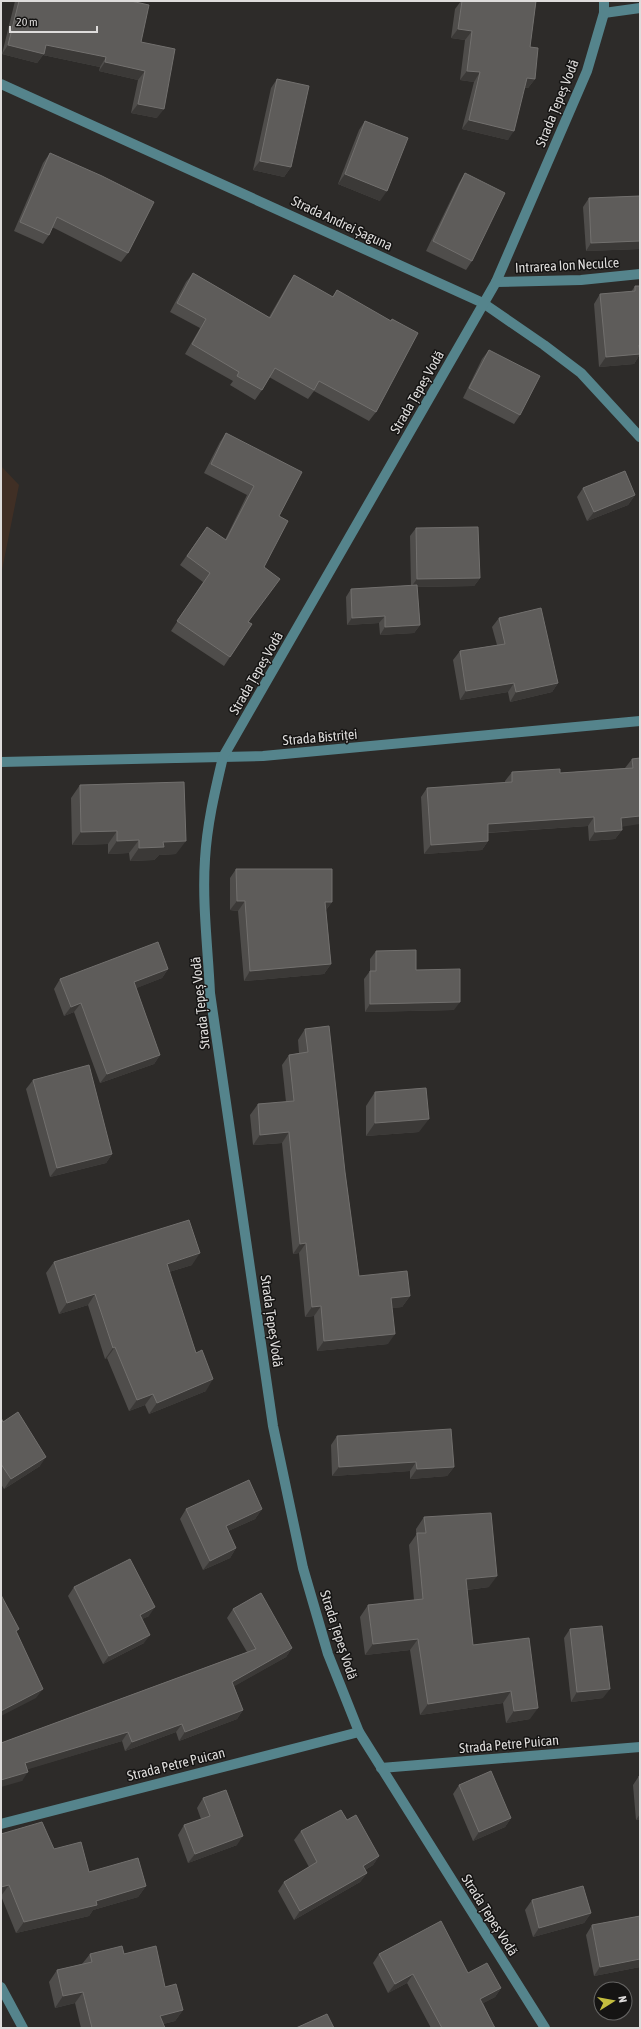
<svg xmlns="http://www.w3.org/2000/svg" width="641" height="2029" font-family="'Asap Condensed',sans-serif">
<rect width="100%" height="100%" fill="#2d2b29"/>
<polygon fill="#402f25" points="1,466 19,485 1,575"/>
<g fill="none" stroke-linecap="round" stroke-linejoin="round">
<g stroke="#55848c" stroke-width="10">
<polyline points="604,13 640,8"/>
<polyline points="1,84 483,303 544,345 581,373 640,437"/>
<polyline points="496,282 581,280 640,274"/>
<polyline points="1,762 263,756 640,721"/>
<polyline points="381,1768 640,1747"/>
<polyline points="1,1824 359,1732"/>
<polyline points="1,1987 23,2028"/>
<path d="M545,2028L359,1732L328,1654L303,1568L273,1426L210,993C208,949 202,903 205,859C207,824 215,791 223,757L496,282L587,71L604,13V1"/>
</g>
</g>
<g fill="#4f4d4b">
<polygon points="15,1 131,1 157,118 131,113 138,80 99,71 100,67 43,55 37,63 2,54"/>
<polygon points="461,1 536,1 530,47 535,79 528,88 524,88 508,140 462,129 474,82 460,80 465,40 451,38 455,9"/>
<polygon points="277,79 291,167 284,177 253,170 271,88"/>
<polygon points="365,121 380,201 338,184 359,130"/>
<polygon points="50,153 128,253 121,262 52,227 49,235 43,244 14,231 43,163"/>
<polygon points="465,173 472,261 466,270 426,251 459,183"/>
<polygon points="640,196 640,249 586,251 583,207 589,198"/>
<polygon points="193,273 269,317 288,284 294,275 332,297 337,290 376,412 369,421 314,391 308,399 269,377 262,390 255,400 230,385 233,381 185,354 200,328 170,312 186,282"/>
<polygon points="635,286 640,354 634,364 599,367 594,304 600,294 631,292"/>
<polygon points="489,350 520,415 514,424 463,398 482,359"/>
<polygon points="226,433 279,516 264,567 249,622 252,624 224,666 171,631 203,582 180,565 207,527 225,540 247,495 204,473 220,442"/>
<polygon points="583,488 635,495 628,505 587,521 577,497"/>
<polygon points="416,528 480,578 474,586 417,587 420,625 414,633 380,635 379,623 347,625 346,597 351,589 411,586 410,536"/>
<polygon points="499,618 558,683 552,692 510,702 508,692 460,700 453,660 460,651 497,645 492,627"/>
<polygon points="640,758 622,827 622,830 615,839 589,841 588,826 488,833 488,841 482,850 424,854 421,797 427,788 505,782 505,781 512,772 560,773 625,768 632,759"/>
<polygon points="80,785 176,854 159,855 154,860 130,861 129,853 108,854 108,844 72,845 71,798"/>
<polygon points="236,869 332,902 326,910 331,964 324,974 244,981 238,911 230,910 230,878"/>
<polygon points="376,951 416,970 454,1010 365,1012 364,979 370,971 370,959"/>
<polygon points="168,969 162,978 136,988 160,1055 154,1064 100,1083 74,1012 64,1016 54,989 60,979"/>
<polygon points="305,1029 345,1172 359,1276 410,1296 402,1307 392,1308 388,1344 317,1351 314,1316 305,1317 299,1253 293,1254 282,1143 253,1145 250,1115 258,1104 286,1102 282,1065 289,1055 299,1053 298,1040"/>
<polygon points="33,1080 112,1154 106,1163 50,1177 26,1089"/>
<polygon points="375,1092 419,1132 366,1136 366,1106"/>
<polygon points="54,1262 192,1265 169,1272 206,1391 149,1414 145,1405 129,1411 107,1358 105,1359 88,1305 59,1314 46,1273"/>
<polygon points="1,1418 40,1466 4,1489 1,1484"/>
<polygon points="337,1436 454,1467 447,1476 410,1479 410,1471 332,1476 331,1445"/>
<polygon points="186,1509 262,1509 255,1519 228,1531 236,1548 230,1558 203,1570 180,1519"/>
<polygon points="424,1517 489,1587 467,1590 473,1645 529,1638 530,1719 506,1723 503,1703 420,1715 410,1650 365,1655 360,1617 368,1605 414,1600 409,1545 416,1535 416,1529"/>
<polygon points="74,1587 149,1616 142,1619 144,1643 103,1664 68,1596"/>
<polygon points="233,1609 292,1648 286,1657 234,1686 243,1710 237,1719 179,1741 176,1732 125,1751 122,1741 27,1769 22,1781 1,1743 247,1652 227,1618"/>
<polygon points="570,1629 603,1698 571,1702 564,1638"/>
<polygon points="639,1776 640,1776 640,1820 636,1820 633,1785"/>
<polygon points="459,1785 511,1818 505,1827 473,1841 453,1794"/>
<polygon points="203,1798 237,1845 188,1863 178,1835 184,1825 201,1819 197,1808"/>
<polygon points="347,1820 379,1856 373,1865 365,1870 367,1873 360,1882 294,1920 278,1891 284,1882 309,1867 294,1840 301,1831"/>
<polygon points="1,1834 54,1849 89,1872 146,1886 138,1897 93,1910 89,1916 16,1933 1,1896"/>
<polygon points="532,1900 591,1913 584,1923 533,1937 525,1910"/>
<polygon points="640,1916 640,1967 594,1976 586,1935 592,1925"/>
<polygon points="90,1954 124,1954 165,1987 183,2010 175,2021 163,2024 165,2028 81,2028 75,2003 55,2008 49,1982 57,1970 82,1964"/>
<polygon points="379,1954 468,1973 501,1988 495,1997 483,2003 495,2028 431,2028 407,1983 388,1993 373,1963"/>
</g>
<g fill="#3b3937">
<polygon points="458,29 472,31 465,40 451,38"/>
<polygon points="8,45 46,45 106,57 100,67 43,55 37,63 2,54"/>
<polygon points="105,62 145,71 138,80 99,71"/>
<polygon points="467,71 480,72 474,82 460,80"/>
<polygon points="527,78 535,79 528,88 520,87"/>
<polygon points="138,104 164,109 157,118 131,113"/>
<polygon points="469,120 514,131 508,140 462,129"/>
<polygon points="260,161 291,167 284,177 253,170"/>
<polygon points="345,174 387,191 380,201 338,184"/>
<polygon points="640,241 640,249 586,251 591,243"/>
<polygon points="640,354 634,364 599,367 606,357"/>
<polygon points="635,495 628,505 587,521 594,512"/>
<polygon points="480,578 474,586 411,587 417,579"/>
<polygon points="385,616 379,623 347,625 352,618"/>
<polygon points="420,625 414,633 380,635 385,627"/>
<polygon points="514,683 508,692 460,700 466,691"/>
<polygon points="558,683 552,692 510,702 516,692"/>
<polygon points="640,816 640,824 614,828 621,818"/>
<polygon points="594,817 588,826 481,833 488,824"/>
<polygon points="622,830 615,839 589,841 595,832"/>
<polygon points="117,831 108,844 72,845 81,832"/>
<polygon points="139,840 129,853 108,854 117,841"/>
<polygon points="186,841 176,854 159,855 154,860 130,861 139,848 163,842"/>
<polygon points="488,841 482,850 424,854 431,845"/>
<polygon points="237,901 245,901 238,911 230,910"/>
<polygon points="325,902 332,902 325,911"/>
<polygon points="331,964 324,974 244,981 250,971"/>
<polygon points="168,969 162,978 127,992 134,982"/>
<polygon points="460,1002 454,1010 365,1012 370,1004"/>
<polygon points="81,1003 74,1012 64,1016 71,1007"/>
<polygon points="160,1055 154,1064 100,1083 107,1074"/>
<polygon points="429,1119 419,1132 366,1136 375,1123"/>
<polygon points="289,1132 282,1143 253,1145 260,1135"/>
<polygon points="112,1154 106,1163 50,1177 57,1168"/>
<polygon points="306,1243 299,1253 293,1254 300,1244"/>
<polygon points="200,1253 192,1265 159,1275 167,1264"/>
<polygon points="95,1294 88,1305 59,1314 67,1303"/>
<polygon points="410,1296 402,1307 384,1309 391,1298"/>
<polygon points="321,1306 314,1316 305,1317 312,1307"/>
<polygon points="395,1334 388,1344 317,1351 324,1341"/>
<polygon points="115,1347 107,1358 105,1359 113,1348"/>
<polygon points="213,1379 206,1391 149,1414 157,1403"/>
<polygon points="153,1394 145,1405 129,1411 137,1400"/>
<polygon points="46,1457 40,1466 4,1489 11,1479"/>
<polygon points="416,1462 410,1471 332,1476 339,1467"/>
<polygon points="454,1467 447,1476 410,1479 417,1469"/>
<polygon points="262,1509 255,1519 219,1535 226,1526"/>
<polygon points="236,1548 230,1558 203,1570 210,1561"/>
<polygon points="497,1576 489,1587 458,1591 466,1579"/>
<polygon points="155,1607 149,1616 134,1623 140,1615"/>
<polygon points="150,1635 144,1643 103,1664 109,1656"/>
<polygon points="418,1639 410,1650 365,1655 373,1644"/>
<polygon points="292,1648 286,1657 226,1691 232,1682"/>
<polygon points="43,1689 36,1698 1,1716 1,1711"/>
<polygon points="610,1689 603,1698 571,1702 577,1692"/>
<polygon points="511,1691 503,1703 420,1715 428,1704"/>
<polygon points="538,1708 530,1719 506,1723 514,1711"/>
<polygon points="243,1710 237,1719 179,1741 185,1732"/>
<polygon points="182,1724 176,1732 125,1751 132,1742"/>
<polygon points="128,1732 122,1741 19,1772 25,1763"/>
<polygon points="28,1772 22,1781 1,1787 1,1780"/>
<polygon points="640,1814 640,1820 636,1820"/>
<polygon points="511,1818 505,1827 473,1841 479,1832"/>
<polygon points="243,1836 237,1845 188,1863 195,1854"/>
<polygon points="379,1856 373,1865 357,1875 363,1866"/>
<polygon points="367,1873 360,1882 294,1920 300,1911"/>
<polygon points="9,1885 1,1896 1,1887"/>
<polygon points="146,1886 138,1897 93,1910 89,1916 16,1933 24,1922"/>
<polygon points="591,1913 584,1923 533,1937 539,1928"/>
<polygon points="640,1959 640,1967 594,1976 600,1967"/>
<polygon points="413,1974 407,1983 388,1993 395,1984"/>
<polygon points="501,1988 495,1997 474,2008 480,1999"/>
<polygon points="83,1992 75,2003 55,2008 63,1996"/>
<polygon points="183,2010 175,2021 152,2027 160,2016"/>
</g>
<g fill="#5e5c5a" stroke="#72706e">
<polygon points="19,1 131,1 149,5 141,42 175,49 164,109 138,104 145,71 105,62 106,57 46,45 44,54 8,45"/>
<polygon points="462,1 536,1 530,47 538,48 535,79 527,78 514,131 469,120 480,72 467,71 472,31 458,29"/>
<polygon points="277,79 309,86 291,167 260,161"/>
<polygon points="365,121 408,138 387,191 345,174"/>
<polygon points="50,153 102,176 154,202 128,253 57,217 49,235 20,222"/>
<polygon points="465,173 505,193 472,261 433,241"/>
<polygon points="640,196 640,241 591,243 589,198"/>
<polygon points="193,273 270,318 294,275 333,297 337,290 391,321 392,319 418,333 376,412 319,381 314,390 275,368 262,390 237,376 239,372 192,344 206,319 177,303"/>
<polygon points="635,286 640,286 640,345 639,345 640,354 606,357 600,294 635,291"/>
<polygon points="489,350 540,376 520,415 469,388"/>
<polygon points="226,433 302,472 279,516 288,521 264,567 280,579 248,622 252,624 230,657 177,621 210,573 187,556 207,527 226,540 254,486 211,464"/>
<polygon points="625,471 635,495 594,512 583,488"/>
<polygon points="478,527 480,578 417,579 416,528"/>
<polygon points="417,585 420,625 385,627 385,616 352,618 351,589"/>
<polygon points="541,608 558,683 516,692 514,683 466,691 460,651 505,644 499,618"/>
<polygon points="640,758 640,816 621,818 622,830 595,832 594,817 488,824 488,841 431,845 427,788 512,782 512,772 560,769 560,773 633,768 632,759"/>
<polygon points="184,782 186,841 163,842 164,847 139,848 139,840 117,841 117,831 81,832 80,785"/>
<polygon points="236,869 332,869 332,902 325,902 331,964 250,971 245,901 237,901"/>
<polygon points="158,942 168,969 134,982 160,1055 107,1074 81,1003 71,1007 60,979"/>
<polygon points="416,950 416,970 460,969 460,1002 370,1004 370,971 376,971 376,951"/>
<polygon points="329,1026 345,1172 359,1276 407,1271 410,1296 391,1298 395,1334 324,1341 321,1306 312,1307 306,1243 300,1244 289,1132 260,1135 258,1104 294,1101 289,1055 308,1052 305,1029"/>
<polygon points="89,1065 112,1154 57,1168 33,1080"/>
<polygon points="426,1088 429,1119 375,1123 375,1092"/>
<polygon points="189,1220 200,1253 167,1264 196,1353 202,1350 213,1379 157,1403 153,1394 137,1400 115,1347 113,1348 95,1294 67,1303 54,1262"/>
<polygon points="18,1412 46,1457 11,1479 1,1464 1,1418 3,1422"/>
<polygon points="451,1429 454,1467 417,1469 416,1462 339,1467 337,1436"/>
<polygon points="249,1480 262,1509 226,1526 236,1548 210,1561 186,1509"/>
<polygon points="491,1513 497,1576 466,1579 473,1645 529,1638 538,1708 514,1711 511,1691 428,1704 418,1639 373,1644 368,1605 423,1599 417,1533 426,1533 424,1517"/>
<polygon points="130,1559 155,1607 140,1615 150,1635 109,1656 74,1587"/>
<polygon points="261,1593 292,1648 232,1682 243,1710 185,1732 182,1724 132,1742 128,1732 25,1763 28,1772 1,1780 1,1743 256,1649 233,1609"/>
<polygon points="1,1595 19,1629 16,1631 43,1689 1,1711"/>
<polygon points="602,1626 610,1689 577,1692 570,1629"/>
<polygon points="491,1771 511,1818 479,1832 459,1785"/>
<polygon points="639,1776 640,1776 640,1790"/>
<polygon points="226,1790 243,1836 195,1854 184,1825 210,1816 203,1798"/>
<polygon points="341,1810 347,1820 356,1815 379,1856 363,1866 367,1873 300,1911 284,1882 317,1862 301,1831"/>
<polygon points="42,1822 54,1849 81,1842 89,1872 138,1858 146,1886 96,1901 97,1905 24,1922 9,1885 1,1887 1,1834"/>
<polygon points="583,1886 591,1913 539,1928 532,1900"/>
<polygon points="640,1916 640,1959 600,1967 592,1925"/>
<polygon points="441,1921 468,1973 487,1963 501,1988 480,1999 495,2028 442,2028 413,1974 395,1984 379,1954"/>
<polygon points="122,1946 124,1954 156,1946 165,1987 176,1984 183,2010 160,2016 165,2028 92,2028 83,1992 63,1996 57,1970 92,1962 90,1954"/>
<polygon points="327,2014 334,2028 296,2028"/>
</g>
<g text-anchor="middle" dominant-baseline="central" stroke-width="3" stroke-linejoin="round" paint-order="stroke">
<g font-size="14" fill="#dedcdb" stroke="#151413">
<text transform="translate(557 103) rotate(-68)">Strada Țepeș Vodă</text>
<text transform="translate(342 223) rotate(25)">Strada Andrei Șaguna</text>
<text transform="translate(567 265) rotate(-3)">Intrarea Ion Neculce</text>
<text transform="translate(417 392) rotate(-60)">Strada Țepeș Vodă</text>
<text transform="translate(256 673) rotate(-60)">Strada Țepeș Vodă</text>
<text transform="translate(320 737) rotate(-5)">Strada Bistriței</text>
<text transform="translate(200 1003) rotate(-96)">Strada Țepeș Vodă</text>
<text transform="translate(272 1321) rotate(82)">Strada Țepeș Vodă</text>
<text transform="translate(339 1635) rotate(72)">Strada Țepeș Vodă</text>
<text transform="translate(509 1744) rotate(-5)">Strada Petre Puican</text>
<text transform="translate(176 1764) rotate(-14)">Strada Petre Puican</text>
<text transform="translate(490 1915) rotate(58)">Strada Țepeș Vodă</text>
</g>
</g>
<rect width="641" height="2029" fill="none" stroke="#dedcdb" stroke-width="4"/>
<g transform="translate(613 2001) rotate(79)"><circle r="19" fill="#151413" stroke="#656463"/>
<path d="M0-3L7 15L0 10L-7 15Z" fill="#c4bd3e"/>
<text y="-6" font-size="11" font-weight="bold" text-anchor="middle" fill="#dedcdb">N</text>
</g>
<path d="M10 26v6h87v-6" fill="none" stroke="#dedcdb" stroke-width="2"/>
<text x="16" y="26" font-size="12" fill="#dedcdb" stroke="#151413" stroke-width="3" paint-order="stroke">20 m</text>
</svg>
